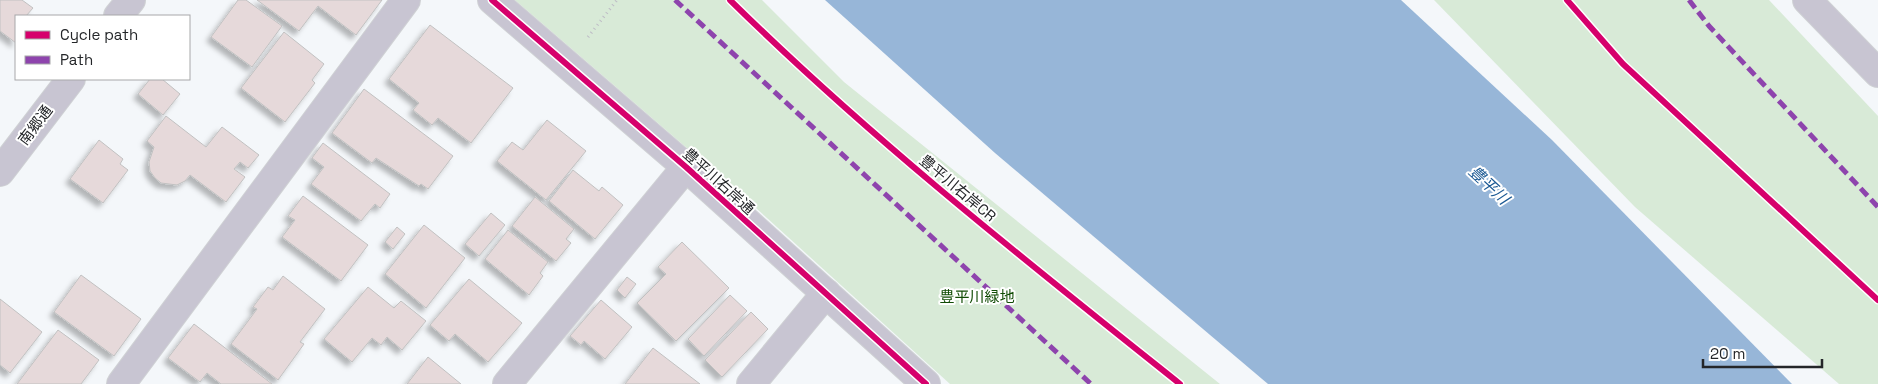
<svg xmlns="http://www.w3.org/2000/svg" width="1878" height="384" viewBox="0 0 1878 384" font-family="'Space Grotesk','Noto Sans JP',sans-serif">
<defs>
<filter id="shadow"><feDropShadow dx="-4.5" dy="4.5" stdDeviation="2.5" flood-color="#0004"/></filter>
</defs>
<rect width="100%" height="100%" fill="#f4f7fa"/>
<g fill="#d8ead7">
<path d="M515,0H762L844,82L1220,384H950L745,198Z"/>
<path d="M1434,0H1769L1878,116V384H1839L1635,207Z"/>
</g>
<path fill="#97b6d8" d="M825,0H1401L1552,140L1792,384H1268L995,153Z"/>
<g fill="#e6d9da" stroke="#c1c1c1" filter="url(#shadow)">
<path d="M0,0H22L33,8L26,16H16V43L0,31Z"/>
<path d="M238,0H246L282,26L252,67L211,37Z"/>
<path d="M257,0H382L356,35L318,6L299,31Z"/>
<path d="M430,25L513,88L471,143L438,118L432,125L413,110L419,103L389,79Z"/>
<path d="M284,32L324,64L312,80L315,83L285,122L241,88Z"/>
<path d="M150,79H162L180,94L163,115L138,94Z"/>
<path d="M364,89L453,156L428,189L421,184L419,186L376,158L372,163L332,133Z"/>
<path d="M166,116L206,147L222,127L259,155L248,168L240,162L234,169L245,177L226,202L190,175L185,181L177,185L161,183L155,178L150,171L149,162L154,147L147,141Z"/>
<path d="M547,120L586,151L546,200L497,161L512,142L523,150Z"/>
<path d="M99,140L123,159L120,164L128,170L103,203L70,179Z"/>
<path d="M323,143L390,194L380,208L375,204L361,221L311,184L324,167L312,158Z"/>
<path d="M573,170L599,191L602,187L623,205L595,239L549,201Z"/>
<path d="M303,196L368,245L341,281L282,237L295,220L288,216Z"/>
<path d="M535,197L574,229L566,239L571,243L556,261L512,226Z"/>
<path d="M491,213L505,225L479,256L465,244Z"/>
<path d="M424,225L465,258L426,308L385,274Z"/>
<path d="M397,227L405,234L393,249L385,242Z"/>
<path d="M508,230L548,262L540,273L543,276L529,295L485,259Z"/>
<path d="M682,242L729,288L676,341L637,303L666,274L658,267Z"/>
<path d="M81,275L141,319L114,356L54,312Z"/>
<path d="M283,276L325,309L300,342L304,344L278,380L231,344L257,309L253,307L268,287L273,290Z"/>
<path d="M627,277L636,284L625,298L617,290Z"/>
<path d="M469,279L522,323L488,362L455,334L449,341L430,325Z"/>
<path d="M368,287L394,308L401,301L426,321L402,350L387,337L381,345L372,338L352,362L324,339Z"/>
<path d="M730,295L747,311L704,356L688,339Z"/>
<path d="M0,299L42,332L10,373L0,365Z"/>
<path d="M601,300L632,327L605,359L584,341L581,345L570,336Z"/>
<path d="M751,312L768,329L722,377L705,360Z"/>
<path d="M194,324L272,384H221L207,373L200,382L168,358Z"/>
<path d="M58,330L99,360L81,384H17Z"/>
<path d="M653,348L700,384H625Z"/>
<path d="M428,357L461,384H407Z"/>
</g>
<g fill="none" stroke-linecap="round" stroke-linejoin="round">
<defs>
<g id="minor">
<path d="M492,0L686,167L926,384"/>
<path d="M1807,0L1878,73"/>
<path d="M118,16L131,0"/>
<path d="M0,172L71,79"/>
<path d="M121,384L406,0"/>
<path d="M507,384L686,167"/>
<path d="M751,384L826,293"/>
</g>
</defs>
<use href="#minor" stroke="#cfd1d4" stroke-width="30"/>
<path stroke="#bebcc6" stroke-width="3" stroke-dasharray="1 4" stroke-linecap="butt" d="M588,37L617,0"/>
<use href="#minor" stroke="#c8c5d2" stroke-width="28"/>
<g stroke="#8e44ad" stroke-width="5" stroke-dasharray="10 5" stroke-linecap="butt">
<path d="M675,0L1091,384"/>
<path d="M1689,0L1709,26L1878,207"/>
</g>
<defs>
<g id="cycleway">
<path d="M492,0L686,167L926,384"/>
<path d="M730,0C870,138 1026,261 1180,384"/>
<path d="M1567,0L1623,64L1878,300"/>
</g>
</defs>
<use href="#cycleway" stroke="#fff" stroke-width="9"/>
<use href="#cycleway" stroke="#d6006c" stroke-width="6"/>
</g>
<g text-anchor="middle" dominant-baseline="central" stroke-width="4" stroke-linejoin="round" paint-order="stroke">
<g font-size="15" fill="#242629" stroke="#fff">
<text transform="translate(35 125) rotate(-53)">南郷通</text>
<text transform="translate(719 181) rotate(42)">豊平川右岸通</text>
<text transform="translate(958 188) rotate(40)">豊平川右岸CR</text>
</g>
<g font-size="15" fill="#114c05" stroke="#fff">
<text x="977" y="296">豊平川緑地</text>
</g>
<g font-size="16" font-style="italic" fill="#1b5994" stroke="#fff">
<text transform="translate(1489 185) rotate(43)">豊平川</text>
</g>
</g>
<rect x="15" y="15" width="175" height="65" fill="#ffffff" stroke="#a7a8a9"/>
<rect x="25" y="31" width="25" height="8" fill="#d6006c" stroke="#a7a8a9"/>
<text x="60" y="40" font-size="15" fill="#242629">Cycle path</text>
<rect x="25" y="56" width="25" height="8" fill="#8e44ad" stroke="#a7a8a9"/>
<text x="60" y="65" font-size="15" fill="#242629">Path</text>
<path d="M1703 359v8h119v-8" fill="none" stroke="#242629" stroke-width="2.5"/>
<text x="1710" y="359" font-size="15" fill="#242629" stroke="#ffffff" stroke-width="4" paint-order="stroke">20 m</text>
</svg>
